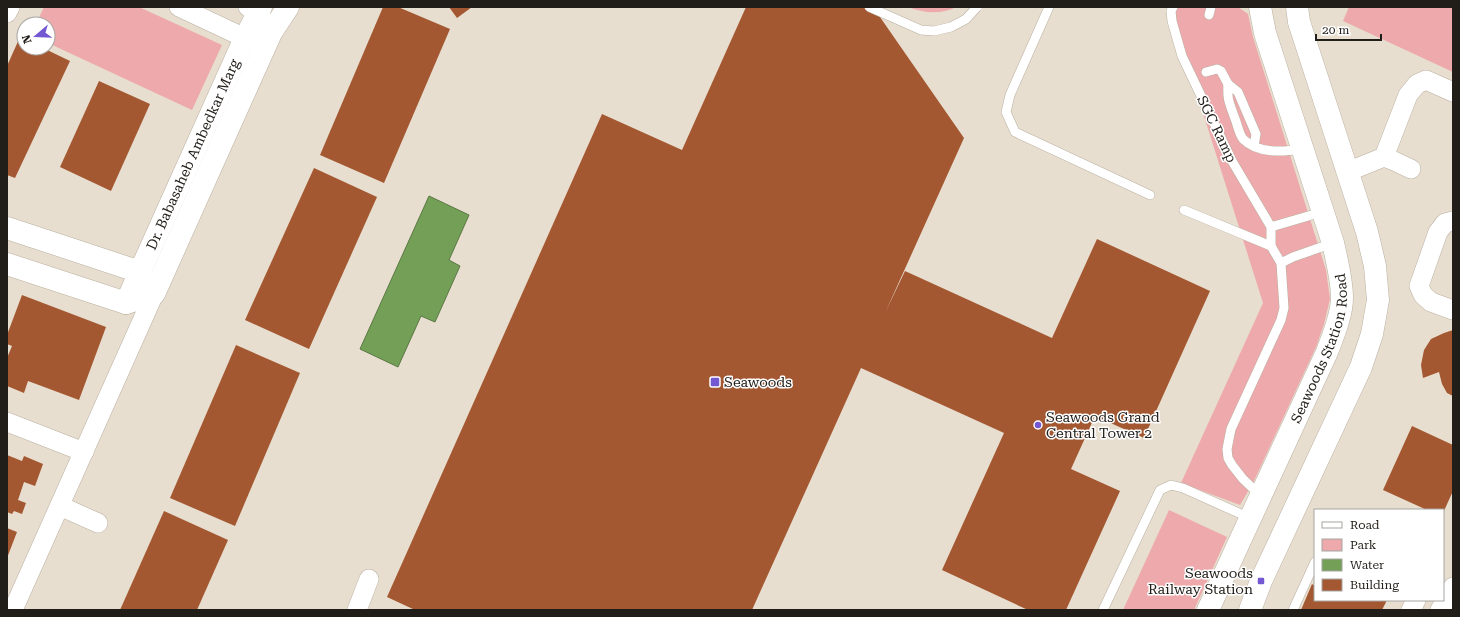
<svg xmlns="http://www.w3.org/2000/svg" width="1460" height="617" viewBox="0 0 1460 617" font-family="'Roboto Serif',serif">
<rect width="100%" height="100%" fill="#e8decf"/>
<g fill="#eda9ab">
<path d="M44,7H139L222,45L192,110L48,43V24H36Z"/>
<path d="M908,7H956C941,15 923,13 908,7Z"/>
<path d="M1178,7H1238L1248,14L1253,37L1326,270L1330,299L1324,324L1316,347L1253,483L1240,505L1181,483L1263,303L1173,18Z"/>
<path d="M1349,7H1453V72L1343,21Z"/>
<path d="M1169,510L1227,537L1194,610H1123Z"/>
</g>
<path fill="#739f57" stroke="#5a7844" d="M429,196L469,215L449,260L460,266L435,322L421,316L398,367L360,349Z"/>
<g fill="#a35831">
<path d="M383,7H398L450,29L384,183L320,155Z"/>
<path d="M449,7H472L457,18Z"/>
<path d="M746,7H873L964,138L885,313L905,271L1052,338L1097,239L1210,291L1144,438L1095,416L1071,469L1120,491L1066,610H1028L942,570L1004,433L861,368L752,610H415L387,597L602,114L682,150Z"/>
<path d="M20,37L24,39V48H43L70,61L15,178L7,175V66Z"/>
<path d="M99,81L150,104L111,191L60,167Z"/>
<path d="M314,168L377,197L309,349L245,320Z"/>
<path d="M22,295L106,327L79,400L28,381L24,393L7,386V358L12,346L7,344V335Z"/>
<path d="M1453,330V396L1447,393L1442,384L1439,372L1423,378L1421,365L1424,350L1431,339L1444,333Z"/>
<path d="M236,345L300,373L235,526L170,498Z"/>
<path d="M1412,426L1453,445V491L1443,513V510H1427L1383,490Z"/>
<path d="M7,455L22,461L24,456L43,464L35,486L24,482L18,500L26,503L22,514L14,511L12,514L7,512Z"/>
<path d="M164,511L228,540L197,610H120Z"/>
<path d="M7,528L17,532L7,558Z"/>
<path d="M1312,584L1315,586V600H1387L1382,610H1301Z"/>
</g>
<g fill="none" stroke-linecap="round" stroke-linejoin="round">
<defs>
<g id="service">
<path d="M1049,7L1010,95L1006,112L1015,132L1150,195"/>
<path d="M1173,7L1171,11L1172,21L1182,56L1232,161L1271,227V246"/>
<path d="M1209,15L1211,7"/>
<path d="M1206,72L1217,69L1221,71L1228,84L1238,92L1256,134L1254,146"/>
<path d="M1228,84C1227,99 1229,102 1234,116C1237,123 1239,134 1243,139C1258,154 1283,152 1302,149"/>
<path d="M1184,210L1271,246L1281,263L1284,308L1281,320L1231,429L1227,449L1228,458L1232,465L1243,479L1261,496"/>
<path d="M1271,227L1322,212"/>
<path d="M1281,263L1293,257L1333,243"/>
<path d="M1103,610L1160,490L1171,485L1183,488L1250,518"/>
<path d="M1293,610L1315,562"/>
</g>
<g id="minor">
<path d="M179,7L245,38L271,33L258,12L248,7"/>
<path d="M7,13L10,7"/>
<path d="M1384,157L1394,161L1411,169"/>
<path d="M1347,172L1384,157L1408,95L1417,84L1426,80L1453,92"/>
<path d="M1453,221L1445,223L1438,232L1419,286L1423,295L1431,302L1453,310"/>
<path d="M7,422L84,452"/>
<path d="M60,506L98,523"/>
<path d="M13,610L154,294"/>
<path d="M357,610L369,579"/>
<path d="M1411,610L1416,600"/>
<path d="M1440,610L1453,587"/>
</g>
<g id="tertiary">
<path d="M7,228L140,272L148,284"/>
<path d="M7,264L126,303L139,299"/>
<path d="M154,294L271,33L288,7"/>
<path id="s1" d="M126,303L245,38L261,7"/>
</g>
<g id="secondary">
<path id="s2" d="M1208,610L1327,352C1333,336 1342,315 1342,298C1342,280 1337,261 1333,243L1265,33L1260,7"/>
<path d="M1250,610L1261,581L1361,367L1372,334L1378,300L1375,266L1367,232L1299,22L1297,7"/>
</g>
</defs>
<use href="#service" stroke="#bab0a1" stroke-width="10"/>
<use href="#minor" stroke="#bab0a1" stroke-width="20"/>
<use href="#tertiary" stroke="#bab0a1" stroke-width="23"/>
<use href="#secondary" stroke="#bab0a1" stroke-width="23"/>
<use href="#service" stroke="#fff" stroke-width="9"/>
<use href="#minor" stroke="#fff" stroke-width="19"/>
<use href="#tertiary" stroke="#fff" stroke-width="22"/>
<use href="#secondary" stroke="#fff" stroke-width="22"/>
<defs>
<path id="service-bridge" d="M869,7L921,30L934,31L951,27L966,19L977,7"/>
</defs>
<use href="#service-bridge" stroke="#bab0a1" stroke-width="10" stroke-linecap="butt"/>
<use href="#service-bridge" stroke="#fff" stroke-width="9"/>
</g>
<g fill="#7358d2" stroke="#fff" stroke-width="1.5">
<rect x="710" y="377" width="10" height="10" rx="2"/>
<circle cx="1038" cy="425" r="4"/>
<rect x="1257" y="577" width="8" height="8" rx="2"/>
</g>
<g text-anchor="middle" dominant-baseline="central" stroke-width="3" stroke-linejoin="round" paint-order="stroke">
<g font-size="14" fill="#211d18" stroke="#fff">
<text transform="translate(1217 129) rotate(64)">SGC Ramp</text>
<text stroke="none"><textPath href="#s1" startOffset="163">Dr. Babasaheb Ambedkar Marg</textPath></text>
<text stroke="none"><textPath href="#s2" startOffset="286">Seawoods Station Road</textPath></text>
</g>
<g font-size="14" fill="#211d18" stroke="#fff" text-anchor="start">
<text x="724" y="382">Seawoods</text>
<text x="1046" y="417">Seawoods Grand<tspan x="1046" dy="16">Central Tower 2</tspan></text>
<text x="1253" y="573" text-anchor="end">Seawoods<tspan x="1253" dy="16">Railway Station</tspan></text>
</g>
</g>
<rect width="1460" height="617" fill="none" stroke="#211d18" stroke-width="16"/>
<rect x="1314" y="509" width="130" height="92" fill="#ffffff" stroke="#a6a5a3"/>
<rect x="1322" y="522" width="20" height="6" fill="#ffffff" stroke="#a6a5a3"/>
<text x="1350" y="529" font-size="12" fill="#211d18">Road</text>
<rect x="1322" y="539" width="20" height="12" fill="#eda9ab" stroke="#a6a5a3"/>
<text x="1350" y="549" font-size="12" fill="#211d18">Park</text>
<rect x="1322" y="559" width="20" height="12" fill="#739f57" stroke="#a6a5a3"/>
<text x="1350" y="569" font-size="12" fill="#211d18">Water</text>
<rect x="1322" y="579" width="20" height="12" fill="#a35831" stroke="#a6a5a3"/>
<text x="1350" y="589" font-size="12" fill="#211d18">Building</text>
<g transform="translate(36 36) rotate(251)"><circle r="19" fill="#ffffff" stroke="#a6a5a3"/>
<path d="M0-3L7 15L0 10L-7 15Z" fill="#7358d2"/>
<text y="-6" font-size="11" font-weight="bold" text-anchor="middle" fill="#211d18">N</text>
</g>
<path d="M1316 34v6h65v-6" fill="none" stroke="#211d18" stroke-width="2"/>
<text x="1322" y="34" font-size="12" fill="#211d18" stroke="#ffffff" stroke-width="3" paint-order="stroke">20 m</text>
</svg>
